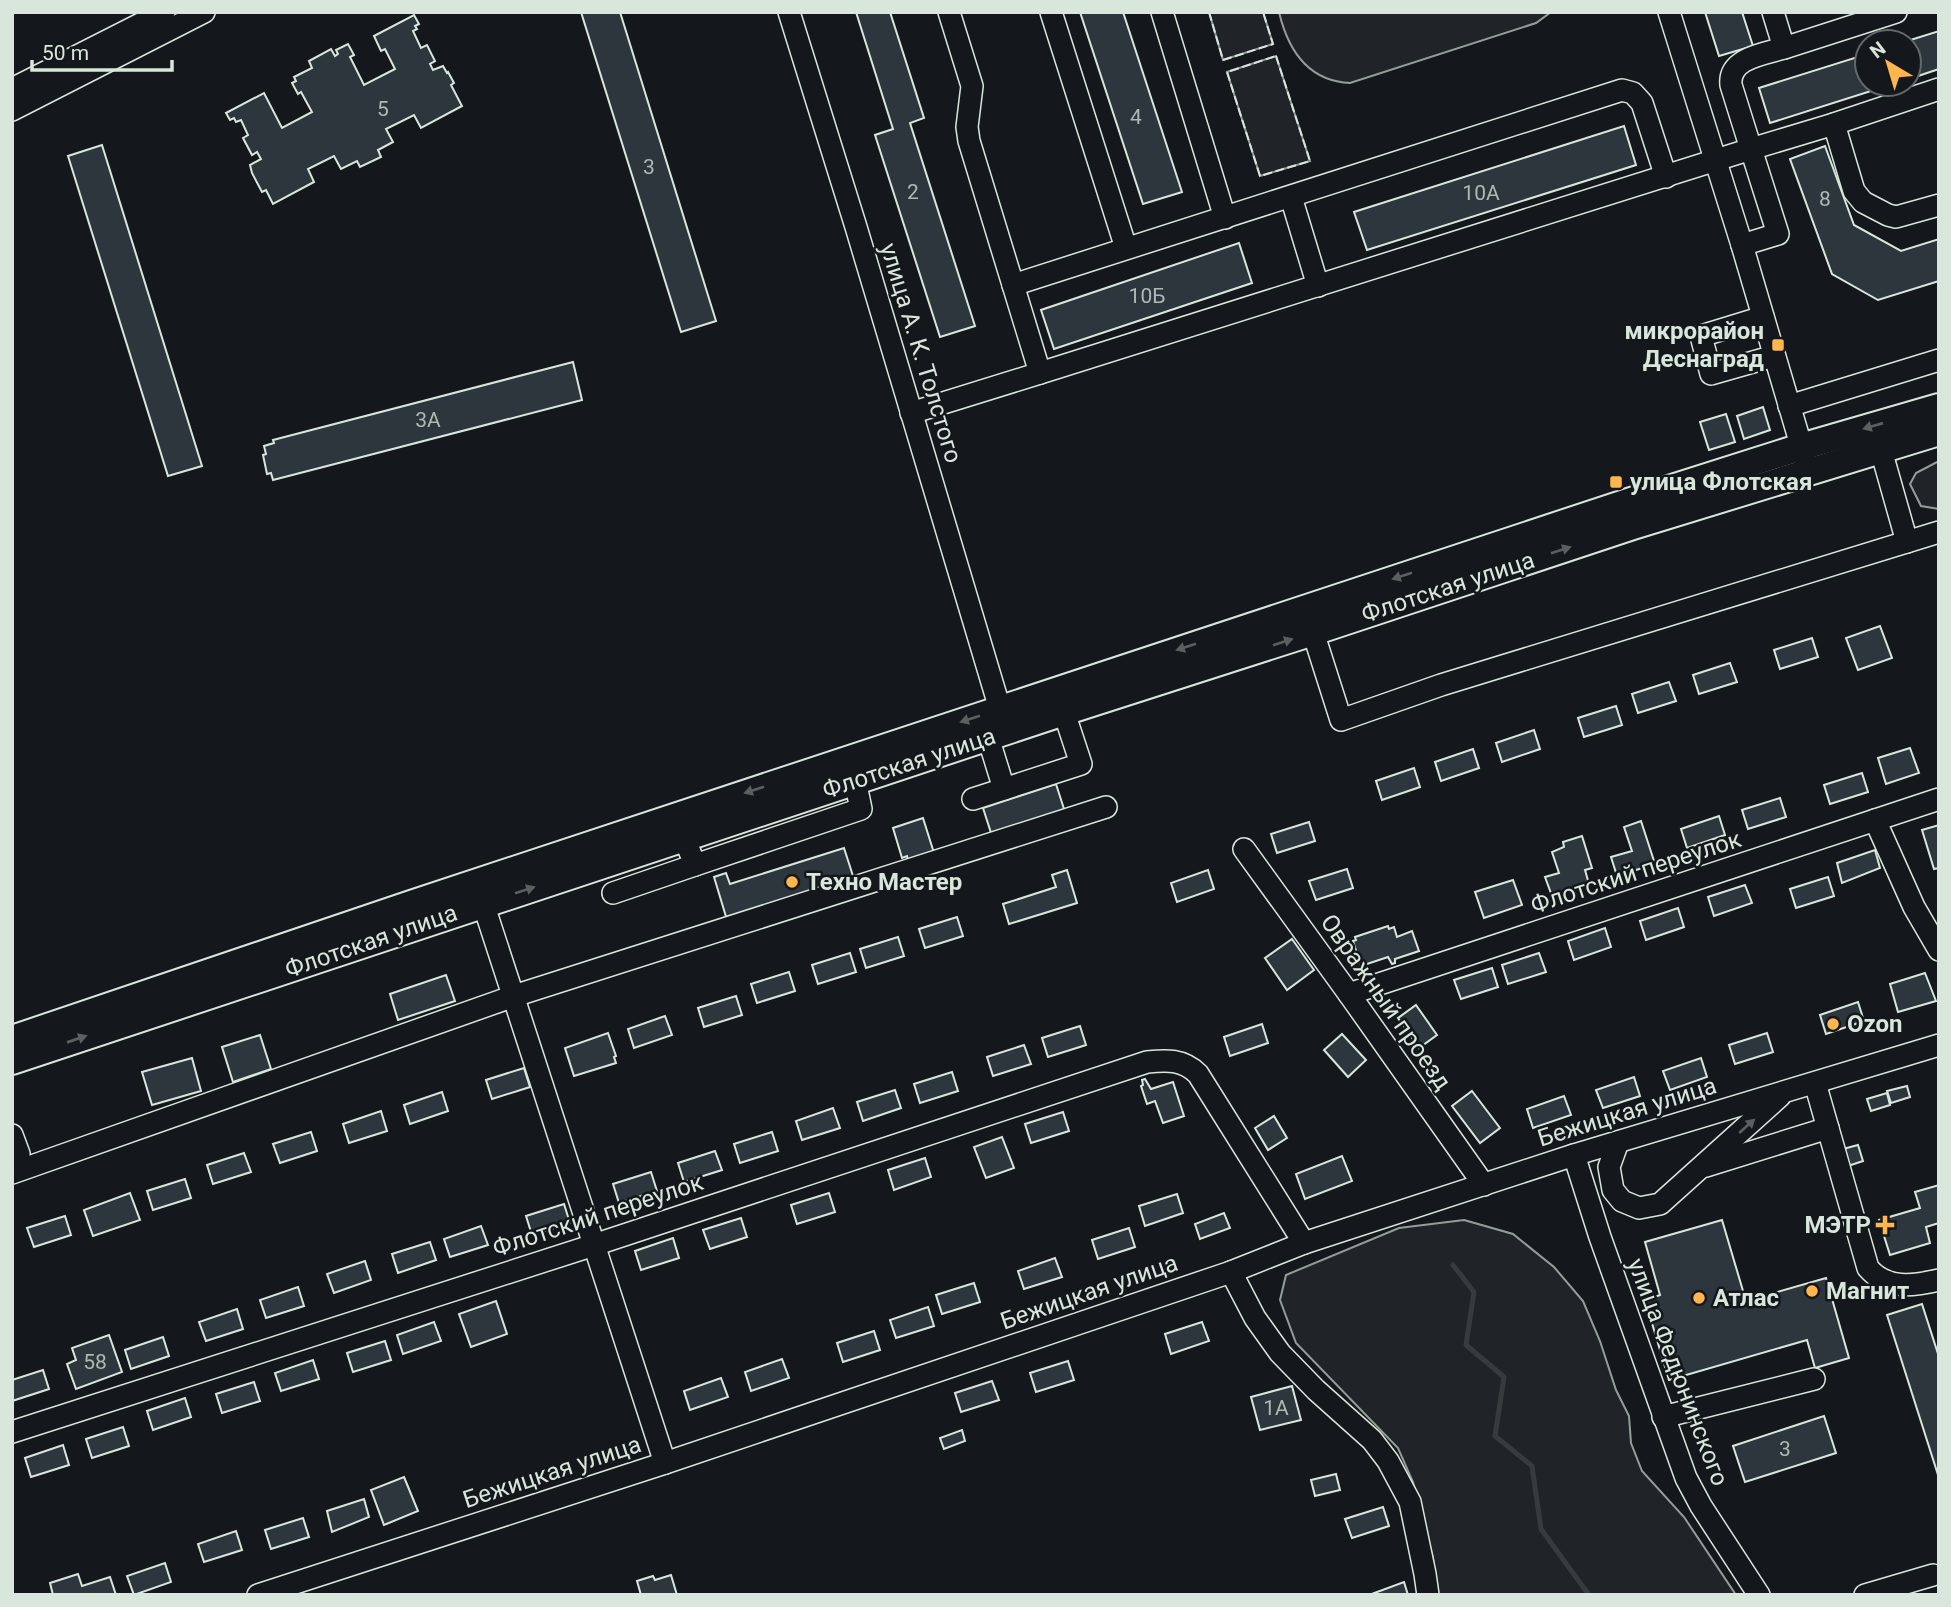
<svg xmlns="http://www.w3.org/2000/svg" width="1951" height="1607" viewBox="0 0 1951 1607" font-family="Roboto,sans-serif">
<rect width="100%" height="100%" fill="#14181c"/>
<g fill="#202428" stroke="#939e99" stroke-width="2">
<path d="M1209,12H1263L1273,44L1223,60Z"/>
<path d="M1279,12H1551L1536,23L1350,83C1308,81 1288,50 1279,12Z"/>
<path d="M1276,56L1310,161L1260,176L1227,72Z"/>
<path d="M1939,461V509L1921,506L1910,484L1916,473Z"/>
<path d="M1464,1220L1513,1234L1554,1267L1583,1301L1600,1341L1616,1390L1629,1416L1631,1443L1642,1471L1684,1517L1736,1595H1437L1433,1558L1413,1482L1398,1448L1296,1343L1280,1300L1286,1275L1399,1228Z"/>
</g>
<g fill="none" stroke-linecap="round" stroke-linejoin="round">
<path stroke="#363b3e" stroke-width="5" d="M1453,1265L1474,1292L1466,1345L1504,1377L1495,1436L1532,1466L1541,1529L1589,1595"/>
</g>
<g fill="#2c363c" stroke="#d8e6dc" stroke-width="2">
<path d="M581,12H620L716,321L681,332Z"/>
<path d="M856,12H890L924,118L910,123L975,326L940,337L875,135L893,129Z"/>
<path d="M1080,12H1123L1182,192L1143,204Z"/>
<path d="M1705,12H1742L1753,46L1719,56Z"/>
<path d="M414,15L419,24L415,26L417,29L413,31L421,48L427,45L435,61L430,64L433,70L443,66L447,73L448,72L454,83L451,85L462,106L421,128L414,115L386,129L393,142L378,150L381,157L360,167L357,161L341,169L334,156L308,169L314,182L273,204L266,190L262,192L252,173L250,165L261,159L257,152L252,155L243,138L248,135L241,120L236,122L234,118L230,120L226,113L264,93L282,128L312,112L301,92L298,94L292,83L296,81L294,77L312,68L309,61L331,49L335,56L338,54L336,50L348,44L354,55L350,57L364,85L395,69L385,49L381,51L374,36Z"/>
<path d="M1939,31V69L1909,79V42H1904Z"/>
<path d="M1867,54V84H1893L1770,123L1759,88Z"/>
<path d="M1624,126L1636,165L1367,250L1354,212Z"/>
<path d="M102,145L202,466L168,476L68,156Z"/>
<path d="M1825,146L1854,225L1901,251L1939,239V281L1878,300L1832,274L1790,159Z"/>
<path d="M1239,243L1252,283L1054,349L1041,310Z"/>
<path d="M573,362L582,400L273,480L271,473L267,474L263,455L266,454L264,446L274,443L273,440Z"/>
<path d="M1763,407L1770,430L1744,439L1737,416Z"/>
<path d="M1726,414L1735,442L1709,450L1700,422Z"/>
<path d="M1880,626L1892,658L1858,670L1846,638Z"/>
<path d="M1812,638L1818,657L1780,669L1774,650Z"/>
<path d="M1730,663L1737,682L1699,694L1693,675Z"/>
<path d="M1669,682L1676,701L1638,713L1632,694Z"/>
<path d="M1616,706L1622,725L1584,737L1578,718Z"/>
<path d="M1534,730L1540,749L1502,762L1496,743Z"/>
<path d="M1910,748L1919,773L1886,784L1878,758Z"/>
<path d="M1473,749L1479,768L1441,781L1435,762Z"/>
<path d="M1414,768L1420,787L1382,800L1376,781Z"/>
<path d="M1862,773L1868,792L1830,804L1824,785Z"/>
<path d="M1056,784L1065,812L992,836L983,808Z"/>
<path d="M1780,798L1786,817L1748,829L1742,810Z"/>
<path d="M1719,816L1725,835L1687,848L1681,829Z"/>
<path d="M923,818L934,853L908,861L907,856L902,858L893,828Z"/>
<path d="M1641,821L1655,864L1617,876L1611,857L1632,851L1624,827Z"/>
<path d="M1309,822L1315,841L1277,853L1271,834Z"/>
<path d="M1939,825V868L1934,869L1922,830Z"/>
<path d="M1582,836L1592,868L1585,870L1589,884L1552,896L1545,877L1559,873L1552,852L1564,847L1563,842Z"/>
<path d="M844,848L854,879L727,920L714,877L726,873L730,884Z"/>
<path d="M1875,850L1880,868L1842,883L1837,863Z"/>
<path d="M1347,869L1353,888L1316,900L1309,881Z"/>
<path d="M1067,870L1077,903L1009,924L1003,904L1056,887L1052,875Z"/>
<path d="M1208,870L1214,889L1177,902L1171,883Z"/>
<path d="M1828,877L1834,896L1796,908L1790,889Z"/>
<path d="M1513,880L1522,905L1484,918L1475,892Z"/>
<path d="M1745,885L1752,903L1714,916L1708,897Z"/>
<path d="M1678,908L1684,927L1646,940L1640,921Z"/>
<path d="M957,917L963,936L925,948L919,929Z"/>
<path d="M1388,926L1389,929L1394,927L1397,937L1412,931L1419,951L1395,959V963L1392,964L1388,957L1361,966L1353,941L1356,940L1355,937Z"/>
<path d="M1605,928L1611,947L1574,960L1568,941Z"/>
<path d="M898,937L904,956L866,968L860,949Z"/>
<path d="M1292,939L1314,970L1287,990L1265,958Z"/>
<path d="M850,953L856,972L818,984L812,965Z"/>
<path d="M1539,953L1546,972L1508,984L1502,965Z"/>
<path d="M1492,968L1498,987L1461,999L1454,980Z"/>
<path d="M789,972L795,991L757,1003L751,984Z"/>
<path d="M1925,973L1936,1001L1898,1012L1890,984Z"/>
<path d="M446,975L455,1001L398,1020L390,994Z"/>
<path d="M736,996L742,1015L704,1027L698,1008Z"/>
<path d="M1858,1002L1864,1021L1826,1034L1820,1015Z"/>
<path d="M1416,1005L1437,1035L1419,1048L1398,1018Z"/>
<path d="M665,1016L672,1035L634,1048L628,1029Z"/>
<path d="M1262,1024L1268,1043L1230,1056L1224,1037Z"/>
<path d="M1080,1026L1086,1045L1048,1057L1042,1038Z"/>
<path d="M608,1033L616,1056L614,1057L616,1063L574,1076L565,1048Z"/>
<path d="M1767,1033L1773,1052L1735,1064L1729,1045Z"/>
<path d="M1342,1034L1366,1060L1348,1077L1324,1050Z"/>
<path d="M260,1035L271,1069L233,1082L222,1047Z"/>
<path d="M1024,1045L1031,1064L993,1076L987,1057Z"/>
<path d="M192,1058L201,1091L152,1105L142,1072Z"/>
<path d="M1701,1058L1707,1077L1670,1090L1663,1071Z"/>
<path d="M524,1068L530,1087L492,1099L486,1080Z"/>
<path d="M952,1072L958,1091L920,1103L914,1084Z"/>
<path d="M1634,1077L1640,1096L1603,1108L1596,1090Z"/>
<path d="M1145,1079L1151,1089L1173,1082L1184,1116L1163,1123L1155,1101L1147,1104L1141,1086L1143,1085L1142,1080Z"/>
<path d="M1907,1086L1910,1097L1891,1103L1887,1091Z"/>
<path d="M895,1090L901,1108L863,1121L857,1102Z"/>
<path d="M1472,1091L1500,1128L1480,1143L1452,1106Z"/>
<path d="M442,1092L448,1111L410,1124L404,1105Z"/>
<path d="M1887,1093L1890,1105L1871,1111L1867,1099Z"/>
<path d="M1564,1096L1571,1115L1533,1128L1527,1109Z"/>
<path d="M833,1108L840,1128L802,1140L796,1121Z"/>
<path d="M381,1111L387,1131L349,1143L343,1124Z"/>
<path d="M1063,1112L1069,1131L1031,1143L1025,1124Z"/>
<path d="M1274,1116L1287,1138L1268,1150L1255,1128Z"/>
<path d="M311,1132L317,1151L280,1163L273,1144Z"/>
<path d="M772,1132L778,1151L740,1163L734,1144Z"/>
<path d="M1002,1137L1014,1168L986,1178L974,1147Z"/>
<path d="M1858,1145L1863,1161L1848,1166L1843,1149Z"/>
<path d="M715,1151L722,1170L684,1182L678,1163Z"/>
<path d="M244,1153L251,1172L213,1184L207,1165Z"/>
<path d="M1342,1156L1352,1181L1305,1199L1296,1174Z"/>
<path d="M925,1158L931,1177L894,1190L888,1170Z"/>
<path d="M651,1172L657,1191L619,1203L613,1184Z"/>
<path d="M185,1179L191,1198L153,1210L147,1191Z"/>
<path d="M1939,1185V1223L1926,1227L1930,1243L1890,1255L1879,1220L1920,1208L1915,1192Z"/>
<path d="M130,1193L140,1220L93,1236L84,1210Z"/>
<path d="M829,1193L835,1212L797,1224L791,1205Z"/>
<path d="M1177,1194L1183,1213L1145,1226L1139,1206Z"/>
<path d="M564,1204L570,1223L532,1235L526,1216Z"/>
<path d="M1224,1213L1230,1228L1200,1239L1195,1224Z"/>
<path d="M65,1216L71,1235L34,1247L27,1228Z"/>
<path d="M741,1218L747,1237L710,1249L703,1230Z"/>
<path d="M1722,1220L1746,1301L1826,1278L1849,1358L1815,1368L1807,1340L1669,1380L1645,1300L1660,1295L1645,1242Z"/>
<path d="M481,1226L488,1245L450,1257L444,1239Z"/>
<path d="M1129,1228L1135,1247L1098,1259L1092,1240Z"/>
<path d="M673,1238L679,1258L641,1270L635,1251Z"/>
<path d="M430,1242L436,1260L398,1273L392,1254Z"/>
<path d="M1055,1258L1062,1277L1024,1289L1018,1271Z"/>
<path d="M365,1261L371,1280L334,1293L327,1274Z"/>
<path d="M974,1283L980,1302L942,1314L936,1295Z"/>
<path d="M298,1287L304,1306L266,1318L260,1300Z"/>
<path d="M496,1301L507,1334L471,1347L459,1314Z"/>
<path d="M1922,1304L1939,1357V1478L1887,1315Z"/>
<path d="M928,1307L934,1326L896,1338L890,1320Z"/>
<path d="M237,1309L243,1329L206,1341L199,1322Z"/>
<path d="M434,1322L441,1341L403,1354L397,1335Z"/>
<path d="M1202,1322L1209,1341L1171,1354L1165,1334Z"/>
<path d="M874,1331L880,1350L843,1362L837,1343Z"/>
<path d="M109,1335L122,1372L76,1389L67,1364L76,1360L72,1348Z"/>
<path d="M163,1337L169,1356L131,1369L125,1350Z"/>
<path d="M385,1341L391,1360L353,1372L347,1353Z"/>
<path d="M782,1359L789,1378L751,1391L745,1372Z"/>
<path d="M313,1360L319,1379L281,1391L275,1373Z"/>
<path d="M1068,1361L1074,1380L1036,1392L1030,1373Z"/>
<path d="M43,1370L49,1389L12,1401V1380Z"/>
<path d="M721,1378L728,1397L690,1410L684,1391Z"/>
<path d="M992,1381L999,1400L961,1412L955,1393Z"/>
<path d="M254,1382L260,1401L222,1413L216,1394Z"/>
<path d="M1292,1386L1301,1420L1260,1430L1251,1397Z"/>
<path d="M185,1398L191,1417L153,1430L147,1411Z"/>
<path d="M1824,1416L1836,1453L1745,1482L1733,1446Z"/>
<path d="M123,1427L129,1446L92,1458L86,1439Z"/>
<path d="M962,1430L965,1441L944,1449L940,1438Z"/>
<path d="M63,1445L69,1465L31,1477L25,1458Z"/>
<path d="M1336,1474L1340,1490L1315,1496L1311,1480Z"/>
<path d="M404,1477L418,1511L384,1525L371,1490Z"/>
<path d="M364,1499L369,1517L332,1532L327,1511Z"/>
<path d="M1383,1507L1389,1526L1352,1538L1345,1519Z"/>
<path d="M303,1518L309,1537L271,1549L265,1530Z"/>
<path d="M236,1531L242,1550L204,1562L198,1544Z"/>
<path d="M165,1563L171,1582L134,1595L127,1576Z"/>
<path d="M78,1574L82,1586L110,1577L116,1595H53L50,1583Z"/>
<path d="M671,1575L677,1595H641L637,1581L653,1576L655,1580Z"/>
<path d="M1404,1582L1408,1595H1369Z"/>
</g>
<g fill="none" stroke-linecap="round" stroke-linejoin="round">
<defs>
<g id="minor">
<path d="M789,12L856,227L1000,709"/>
<path d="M1051,12L1126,248"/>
<path d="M1162,12L1225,218"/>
<path d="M1669,12L1742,245L1806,462"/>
<path d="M1773,12L1784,48L1896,12"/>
<path d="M12,89L164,12"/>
<path d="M1939,89L1834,124L1854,191L1863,202L1888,215L1896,217L1939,205"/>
<path d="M12,110L204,12"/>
<path d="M1291,197L1318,286"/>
<path d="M1742,245L1778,234L1751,149L1834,124"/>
<path d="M1013,285L1622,90L1633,93L1642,103L1666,177"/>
<path d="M1763,317L1701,336L1711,374L1774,356"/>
<path d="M1040,373L1751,149L1731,85C1728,58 1764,54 1784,48"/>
<path d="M1789,406L1939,360"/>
<path d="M911,413L1040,373L969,141L967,127L972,86L949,12"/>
<path d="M1881,450L1907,542"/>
<path d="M1313,632L1341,720L1441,685L1939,532"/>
<path d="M988,737L1004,789"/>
<path d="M973,799L1081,764L1059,697"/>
<path d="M1875,820L1914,907L1939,950"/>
<path d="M1244,849L1349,994L1484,1185"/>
<path d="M695,865L861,809L855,780"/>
<path d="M613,893L695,865L684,837"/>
<path d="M483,903L665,1463"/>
<path d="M1349,994L1939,799"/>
<path d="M1815,1083L1868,1268C1887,1290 1913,1286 1939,1280"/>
<path d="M12,1135L19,1154"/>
<path d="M1618,1142L1609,1167L1613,1190L1622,1201L1639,1208L1660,1204L1780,1096"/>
<path d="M1574,1155L1600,1237L1686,1478L1701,1506L1759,1595"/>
<path d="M1706,1166L1828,1128"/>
<path d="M12,1173L514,996L1106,807"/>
<path d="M1231,1272L1255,1318L1280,1353L1316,1390L1372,1440L1388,1461L1410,1502L1425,1574L1428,1595"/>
<path d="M1663,1417L1814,1379"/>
<path d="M12,1432L594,1245L1147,1062C1167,1060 1183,1059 1198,1074L1304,1243"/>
<path d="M258,1595L665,1463L1231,1272L1304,1243L1574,1155L1939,1045"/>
<path d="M1865,1595L1933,1575"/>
</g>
<g id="major">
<path d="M12,1039L411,904L1634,500L1801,447L1939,407"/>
<path d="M12,1061L1064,712L1313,632L1633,526L1939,432"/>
</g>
</defs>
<use href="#minor" stroke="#d8e6dc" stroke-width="24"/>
<use href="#major" stroke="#d8e6dc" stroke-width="30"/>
<use href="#minor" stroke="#14181c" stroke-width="21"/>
<use href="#major" stroke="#14181c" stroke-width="26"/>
<g stroke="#d8e6dc" stroke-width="2" stroke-dasharray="9 3.5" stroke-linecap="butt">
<path d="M1209,12L1223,60L1273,44L1263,12"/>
<path d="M1276,56L1310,161L1260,176L1227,72Z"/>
</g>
</g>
<defs><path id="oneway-solid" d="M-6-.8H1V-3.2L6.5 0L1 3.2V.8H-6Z" transform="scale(1.75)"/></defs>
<g fill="#59605f">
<use href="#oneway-solid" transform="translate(1873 426) rotate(164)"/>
<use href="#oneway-solid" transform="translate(1561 550) rotate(-18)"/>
<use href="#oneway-solid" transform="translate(1402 576) rotate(162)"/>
<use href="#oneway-solid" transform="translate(1283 642) rotate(-18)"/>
<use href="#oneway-solid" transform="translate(1186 647) rotate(162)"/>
<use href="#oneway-solid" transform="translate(970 719) rotate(162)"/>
<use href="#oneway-solid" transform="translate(754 790) rotate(162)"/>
<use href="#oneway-solid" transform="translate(525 890) rotate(-18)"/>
<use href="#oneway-solid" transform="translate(77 1039) rotate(-19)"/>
<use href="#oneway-solid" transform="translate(1747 1126) rotate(-42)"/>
</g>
<g fill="#ffb74d" stroke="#14181c" stroke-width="2.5">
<rect x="1771" y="338" width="14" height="14" rx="3.5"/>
<rect x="1609" y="475" width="14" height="14" rx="3.5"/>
<circle cx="792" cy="882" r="7"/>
<circle cx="1833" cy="1024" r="7"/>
<path d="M1881.5 1214.5h7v7h7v7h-7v7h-7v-7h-7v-7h7z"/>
<circle cx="1812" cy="1291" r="7"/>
<circle cx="1699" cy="1298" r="7"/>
</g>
<g text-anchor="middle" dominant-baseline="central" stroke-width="5" stroke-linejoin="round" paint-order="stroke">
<g font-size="21" fill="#adbab4">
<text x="383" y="109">5</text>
<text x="1136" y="117">4</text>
<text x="649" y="167">3</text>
<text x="913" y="192">2</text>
<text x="1481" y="193">10А</text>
<text x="1825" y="199">8</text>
<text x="1147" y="296">10Б</text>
<text x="428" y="420">3А</text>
<text x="95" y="1362">58</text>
<text x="1276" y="1408">1А</text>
<text x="1785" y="1449">3</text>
</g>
<g font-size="24" font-weight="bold" fill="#d8e6dc" stroke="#14181c" text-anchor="start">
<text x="1764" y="331" text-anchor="end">микрорайон<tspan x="1764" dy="28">Деснаград</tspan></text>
<text x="1630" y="482">улица Флотская</text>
<text x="806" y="882">Техно Мастер</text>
<text x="1847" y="1024">Ozon</text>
<text x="1871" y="1225" text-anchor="end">МЭТР</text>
<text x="1826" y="1291">Магнит</text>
<text x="1713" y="1298">Атлас</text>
</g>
<g font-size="24" fill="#d8e6dc" stroke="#14181c">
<text transform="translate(921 353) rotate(73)">улица А. К. Толстого</text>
<text transform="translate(1448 587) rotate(-18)">Флотская улица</text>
<text transform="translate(909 763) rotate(-18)">Флотская улица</text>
<text transform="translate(1636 872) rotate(-18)">Флотский переулок</text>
<text transform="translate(371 941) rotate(-19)">Флотская улица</text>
<text transform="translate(1386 1002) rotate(55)">Овражный проезд</text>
<text transform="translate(1627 1112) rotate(-17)">Бежицкая улица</text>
<text transform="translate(598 1215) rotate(-18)">Флотский переулок</text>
<text transform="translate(1089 1292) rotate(-19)">Бежицкая улица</text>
<text transform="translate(1678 1372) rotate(69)">улица Федюнинского</text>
<text transform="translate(552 1472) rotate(-18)">Бежицкая улица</text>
</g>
</g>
<rect width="1951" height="1607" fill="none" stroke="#d8e6dc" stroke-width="28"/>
<g transform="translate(1888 63) rotate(322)"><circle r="33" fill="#14181c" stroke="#626a69" stroke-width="2"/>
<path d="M0-5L12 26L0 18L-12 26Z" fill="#ffb74d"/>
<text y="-10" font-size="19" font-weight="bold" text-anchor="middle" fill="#d8e6dc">N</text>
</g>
<path d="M32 60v10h140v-10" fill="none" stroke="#d8e6dc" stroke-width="3.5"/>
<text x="42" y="60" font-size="21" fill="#d8e6dc" stroke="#14181c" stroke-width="5" paint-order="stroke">50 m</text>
</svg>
